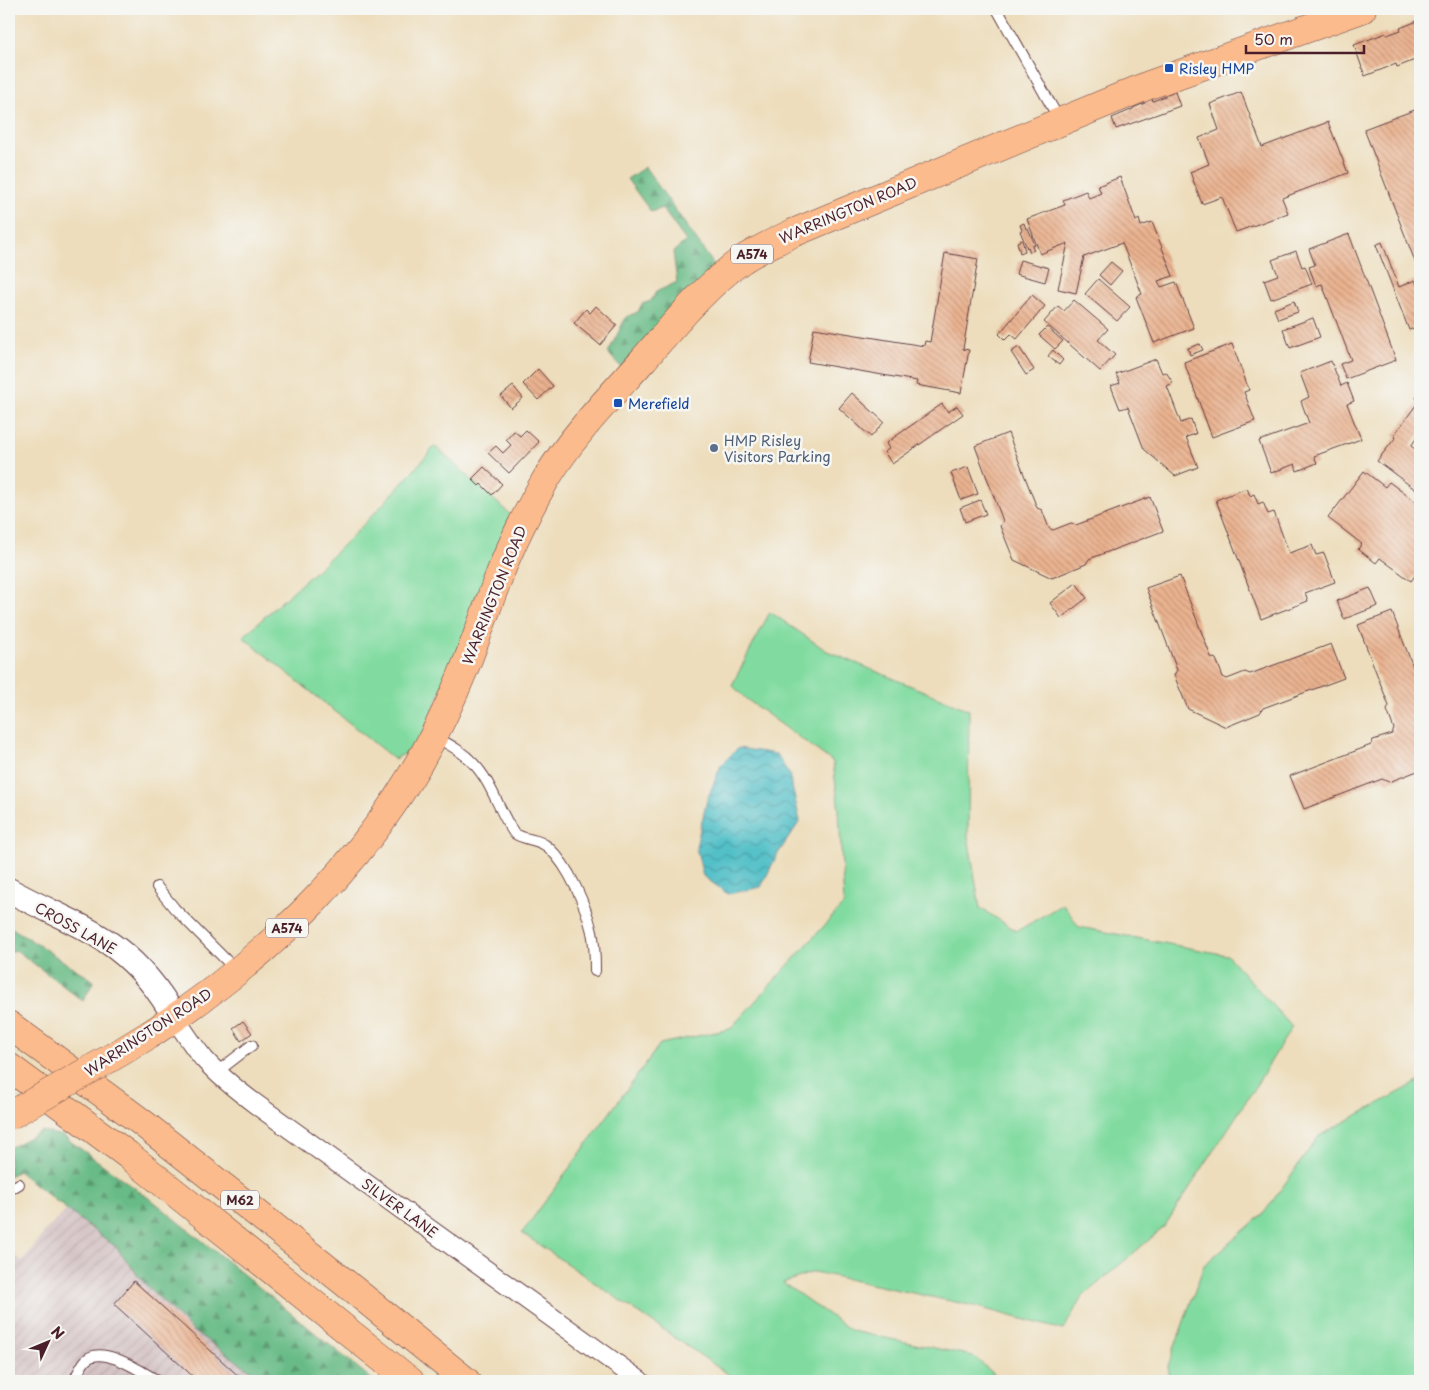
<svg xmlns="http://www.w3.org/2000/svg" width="1429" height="1390" viewBox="0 0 1429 1390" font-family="'Playpen Sans',sans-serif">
<defs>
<pattern id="industrial-furrows" width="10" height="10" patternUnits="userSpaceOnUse" patternTransform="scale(1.25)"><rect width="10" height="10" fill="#d2bfc1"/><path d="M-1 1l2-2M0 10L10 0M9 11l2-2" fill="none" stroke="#b6a4a6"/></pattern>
<pattern id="forest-firs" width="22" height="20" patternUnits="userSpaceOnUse" patternTransform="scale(1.25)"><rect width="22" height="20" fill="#68bb86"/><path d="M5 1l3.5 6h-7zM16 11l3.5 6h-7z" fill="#58976e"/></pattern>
<pattern id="water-waves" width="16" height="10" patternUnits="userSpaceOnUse" patternTransform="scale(1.25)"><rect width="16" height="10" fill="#52c0c8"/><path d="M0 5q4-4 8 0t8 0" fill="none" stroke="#469ba3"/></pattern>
<pattern id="building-back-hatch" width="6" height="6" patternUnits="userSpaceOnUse" patternTransform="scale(1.25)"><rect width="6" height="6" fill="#ebb390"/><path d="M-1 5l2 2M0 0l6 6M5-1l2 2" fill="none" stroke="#c09176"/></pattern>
</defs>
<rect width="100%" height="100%" fill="#f6f6f2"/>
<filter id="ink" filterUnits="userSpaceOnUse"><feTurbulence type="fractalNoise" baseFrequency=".02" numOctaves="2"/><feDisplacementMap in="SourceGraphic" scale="10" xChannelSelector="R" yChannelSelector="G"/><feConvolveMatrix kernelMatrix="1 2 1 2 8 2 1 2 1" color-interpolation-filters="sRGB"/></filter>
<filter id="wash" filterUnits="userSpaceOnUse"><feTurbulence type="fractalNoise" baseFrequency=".0096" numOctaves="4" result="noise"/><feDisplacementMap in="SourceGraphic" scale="20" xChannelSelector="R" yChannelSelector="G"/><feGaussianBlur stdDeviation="1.12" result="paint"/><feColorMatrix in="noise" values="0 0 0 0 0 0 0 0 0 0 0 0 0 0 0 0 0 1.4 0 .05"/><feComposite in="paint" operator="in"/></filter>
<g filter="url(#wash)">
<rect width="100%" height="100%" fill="#edddbc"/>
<path fill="url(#industrial-furrows)" d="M70,1207L300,1381H9V1253L23,1261L47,1229Z"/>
<g fill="#81dba0" stroke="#667d66">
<path d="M434,447L437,448L513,517L417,748L394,759L243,637C274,607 307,580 338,550C372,517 403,483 434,447Z"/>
<path d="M770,612L827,651L969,710L968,836L980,908L1017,931L1063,904L1079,927L1227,955L1292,1027L1250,1095L1164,1227L1082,1297L1063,1330L974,1306L814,1272L783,1283L852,1331L973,1356L1002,1381H738L522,1233L660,1044L730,1029L844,904L839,811L833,762L745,698L732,685Z"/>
<path d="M1420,1081V1381H1170L1168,1366L1204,1265L1264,1213L1319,1136Z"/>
</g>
<g fill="url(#forest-firs)" stroke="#596d58">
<path d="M645,167L717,269L621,367L608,353L626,317L638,312L642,304L651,301L656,292L677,282L673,252L686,241L662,208L651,212L627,179Z"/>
<path d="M9,926L94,981L83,1001L16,950L9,953Z"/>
<path d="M42,1131L63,1136L157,1204L374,1381H264L262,1378L192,1330L145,1284L116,1247L70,1212L18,1171L9,1176V1148Z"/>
</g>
<path fill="url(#water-waves)" stroke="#4e707a" d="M738,748L776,754L789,774L800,821L777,855L761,887L728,894L703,876L696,847L707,800L721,765Z"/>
<g id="blocks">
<g fill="url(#building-back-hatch)">
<path d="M1420,20V58L1397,67L1396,64L1365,76L1354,45L1386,33L1387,35L1401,30L1400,28Z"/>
<path d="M1175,92L1180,106L1116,129L1112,118L1133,109V108L1145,103L1144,101L1152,98L1153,101Z"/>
<path d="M1241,92L1262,147L1328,122L1348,173L1282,198L1288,213L1236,232L1222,197L1202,204L1190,172L1209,164L1199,138L1219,130L1210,104Z"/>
<path d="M1420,108V263L1416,264L1364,129Z"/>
<path d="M1120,177L1136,221L1139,219L1141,226L1152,222L1173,276L1158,281L1161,287L1176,282L1194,328L1154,343L1136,297L1142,294L1122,243L1084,257L1076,293L1058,289L1068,243L1040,254L1027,219L1065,205L1063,200L1086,191L1089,198L1101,193L1098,186Z"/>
<path d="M1024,223L1026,229L1028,228L1035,245L1032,246L1034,250L1030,252L1028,247L1027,248L1020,231L1022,230L1020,225Z"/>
<path d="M1349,234L1396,360L1346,379L1340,364L1351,360L1322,284L1316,286L1309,267L1315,265L1309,249Z"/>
<path d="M1022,240L1025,251L1020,253L1017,242Z"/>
<path d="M1382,242L1399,287L1415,280L1420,290V334L1417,327L1409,330L1376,245Z"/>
<path d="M1296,251L1302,267L1305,266L1312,284L1271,299L1264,280L1278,275L1272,260Z"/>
<path d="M945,253L978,259L963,349L969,350L961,393L916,385L917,381L808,362L814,328L924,346L925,341L930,342Z"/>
<path d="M1020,260L1049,268L1045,282L1016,274Z"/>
<path d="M1111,262L1122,271L1110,285L1099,275Z"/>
<path d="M1098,279L1130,307L1117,321L1085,294Z"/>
<path d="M1032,295L1045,306L1017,339L1011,334L1005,340L999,334Z"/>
<path d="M1074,300L1108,329L1098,340L1115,355L1100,371L1044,322L1058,306L1064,311Z"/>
<path d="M1294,301L1298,312L1278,319L1274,309Z"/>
<path d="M596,306L617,325L600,345L574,323L586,309L590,313Z"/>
<path d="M1313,318L1320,337L1290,348L1283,329Z"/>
<path d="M1047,327L1063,341L1055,349L1039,335Z"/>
<path d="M1200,344L1203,350L1190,355L1188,348Z"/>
<path d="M1232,344L1249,390L1244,392L1255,421L1212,437L1184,362Z"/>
<path d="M1019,347L1034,370L1026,375L1011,352Z"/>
<path d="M1053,350L1063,360L1059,365L1048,356Z"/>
<path d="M1156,359L1162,373L1166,372L1173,383L1167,386L1181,423L1191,419L1196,434L1186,437L1198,467L1175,476L1144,449L1128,407L1120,409L1111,386L1120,383L1116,374Z"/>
<path d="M1331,361L1341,386L1347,383L1354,401L1347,404L1361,439L1314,456L1317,463L1297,471L1295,464L1271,473L1259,441L1309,423L1301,401L1309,397L1300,373Z"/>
<path d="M538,369L553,386L538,400L523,384Z"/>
<path d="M513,386L523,398L511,408L501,396Z"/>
<path d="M1420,392V433L1411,446L1420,453V493L1377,461L1396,437L1394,435L1419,401L1416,398Z"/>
<path d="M852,393L884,422L871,437L839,408Z"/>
<path d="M942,404L948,412L957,406L963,414L892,464L884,452L889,449L886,443Z"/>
<path d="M526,430L539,442L509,473L488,453L496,446L503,453L511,445L506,440L514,431L520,436Z"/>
<path d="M1008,433L1037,508L1042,510L1049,528L1053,530L1071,523L1076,525L1150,497L1163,531L1089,559L1086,564L1052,578L1014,560L1000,526L1003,521L975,446Z"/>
<path d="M484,467L502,484L492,495L481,484L479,486L472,479Z"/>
<path d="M968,467L978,494L961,500L951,473Z"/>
<path d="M1364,471L1385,487L1389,482L1420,505L1415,511L1420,515V569L1411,581L1380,558L1376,563L1358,549L1362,544L1328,518Z"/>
<path d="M1247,488L1250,496L1254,494L1258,504L1263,502L1268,514L1274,512L1289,553L1312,545L1316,555L1324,553L1335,582L1305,593L1308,601L1261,619L1216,500Z"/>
<path d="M980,500L986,514L965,522L960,508Z"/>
<path d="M1180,576L1211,657L1216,659L1223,677L1227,679L1245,672L1250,674L1331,644L1344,678L1263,708L1260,713L1226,727L1188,709L1174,675L1177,670L1146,588Z"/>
<path d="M1076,583L1087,598L1061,618L1050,603Z"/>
<path d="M1370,588L1378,606L1344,619L1337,601Z"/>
<path d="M1392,612L1420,685V770L1389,782L1382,779L1304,809L1290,776L1371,745L1373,740L1392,734L1394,729L1387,710L1389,706L1358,625Z"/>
<path d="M243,1021L252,1033L241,1041L233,1028Z"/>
<path d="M134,1281L244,1381H198L114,1304Z"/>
</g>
</g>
</g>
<g filter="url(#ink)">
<use href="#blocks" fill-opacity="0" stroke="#623c41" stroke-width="1"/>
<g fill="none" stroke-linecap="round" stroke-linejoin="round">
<defs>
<g id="service">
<path d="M997,9L1060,121"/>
<path d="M434,736C448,744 462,751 473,763C492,782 499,812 514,833C525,841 539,838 549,848C569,866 586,906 592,932C595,945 595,958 595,971"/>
<path d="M157,887L175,909L237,971"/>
<path d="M217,1072L252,1045"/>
<path d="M9,1190L19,1184"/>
<path d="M74,1381C77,1375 81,1365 86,1360C102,1344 142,1372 158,1381"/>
</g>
<path id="minor" d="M175,1018C184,1032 193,1046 204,1059C220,1077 238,1091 257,1105L640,1381"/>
<path id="tertiary" d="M9,890C44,910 84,924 116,948C141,967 160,991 175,1018"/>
<path id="primary" d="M152,1033C255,966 347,882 411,776C432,742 450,704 465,667C480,630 492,591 508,554C519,529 532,503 546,479C572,436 609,398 642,361C673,326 704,287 742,260C759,249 776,241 793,233L1149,85L1362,9"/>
<g id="motorway">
<path d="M9,1025L140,1121L344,1282L466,1381"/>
<path d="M9,1067L128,1155L410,1381"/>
</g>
</defs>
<use href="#service" stroke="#623c41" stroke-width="12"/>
<use href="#minor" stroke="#623c41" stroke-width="21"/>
<use href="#tertiary" stroke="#623c41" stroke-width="26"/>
<use href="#primary" stroke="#623c41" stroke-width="29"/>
<use href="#motorway" stroke="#623c41" stroke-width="29"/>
<use href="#service" stroke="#fff" stroke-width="10"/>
<use href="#minor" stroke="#fff" stroke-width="19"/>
<use href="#tertiary" stroke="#fff" stroke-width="24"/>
<use href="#primary" stroke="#fbbb8c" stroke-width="28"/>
<use href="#motorway" stroke="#fbbb8c" stroke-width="28"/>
<defs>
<path id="primary-bridge" d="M9,1116L121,1052L152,1033"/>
</defs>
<use href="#primary-bridge" stroke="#623c41" stroke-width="29" stroke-linecap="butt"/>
<use href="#primary-bridge" stroke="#fbbb8c" stroke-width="28"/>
</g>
</g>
<g fill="#1a4fb4" stroke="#f6f6f2" stroke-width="2">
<rect x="1164" y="63" width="10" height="10" rx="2.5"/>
<rect x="613" y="398" width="10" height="10" rx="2.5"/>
</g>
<circle fill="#5c6f8a" stroke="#f6f6f2" stroke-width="2" cx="714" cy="448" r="5"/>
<g text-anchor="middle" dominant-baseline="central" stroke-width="5" stroke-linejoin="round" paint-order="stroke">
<g fill="#f6f6f2" stroke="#7e6067" stroke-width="1">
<rect x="731" y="244.5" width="42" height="19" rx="4"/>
<rect x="266" y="918.5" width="42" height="19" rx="4"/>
<rect x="221" y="1190.5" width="38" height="19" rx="4"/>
</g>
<g font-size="12" font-weight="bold" fill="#4a1f2b">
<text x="752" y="254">A574</text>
<text x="287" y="928">A574</text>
<text x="240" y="1200">M62</text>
</g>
<g font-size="14" fill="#164399" stroke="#f6f6f2" text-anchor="start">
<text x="1179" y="68">Risley HMP</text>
<text x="628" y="403">Merefield</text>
</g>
<g font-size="14" fill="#4a1f2b" stroke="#f6f6f2">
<text transform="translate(848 210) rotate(-23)">WARRINGTON ROAD</text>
<text transform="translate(494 595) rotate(-68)">WARRINGTON ROAD</text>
<text transform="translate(76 928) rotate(29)">CROSS LANE</text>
<text transform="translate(148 1032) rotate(-33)">WARRINGTON ROAD</text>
<text transform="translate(400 1208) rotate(36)">SILVER LANE</text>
</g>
<g font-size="14" fill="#4e5e75" stroke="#f6f6f2" text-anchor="start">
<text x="724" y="440">HMP Risley<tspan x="724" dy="16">Visitors Parking</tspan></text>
</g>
</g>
<rect width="1429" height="1390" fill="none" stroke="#f6f6f2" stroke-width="30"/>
<g transform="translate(48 1342) rotate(46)" stroke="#f6f6f2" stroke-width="4" paint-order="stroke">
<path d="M0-4L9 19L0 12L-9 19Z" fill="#4a1f2b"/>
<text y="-8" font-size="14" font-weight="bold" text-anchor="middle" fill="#4a1f2b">N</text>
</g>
<path d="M1246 45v8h118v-8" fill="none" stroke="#4a1f2b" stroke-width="2.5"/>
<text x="1254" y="45" font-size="15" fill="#4a1f2b" stroke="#f6f6f2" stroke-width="4" paint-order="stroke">50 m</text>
</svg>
